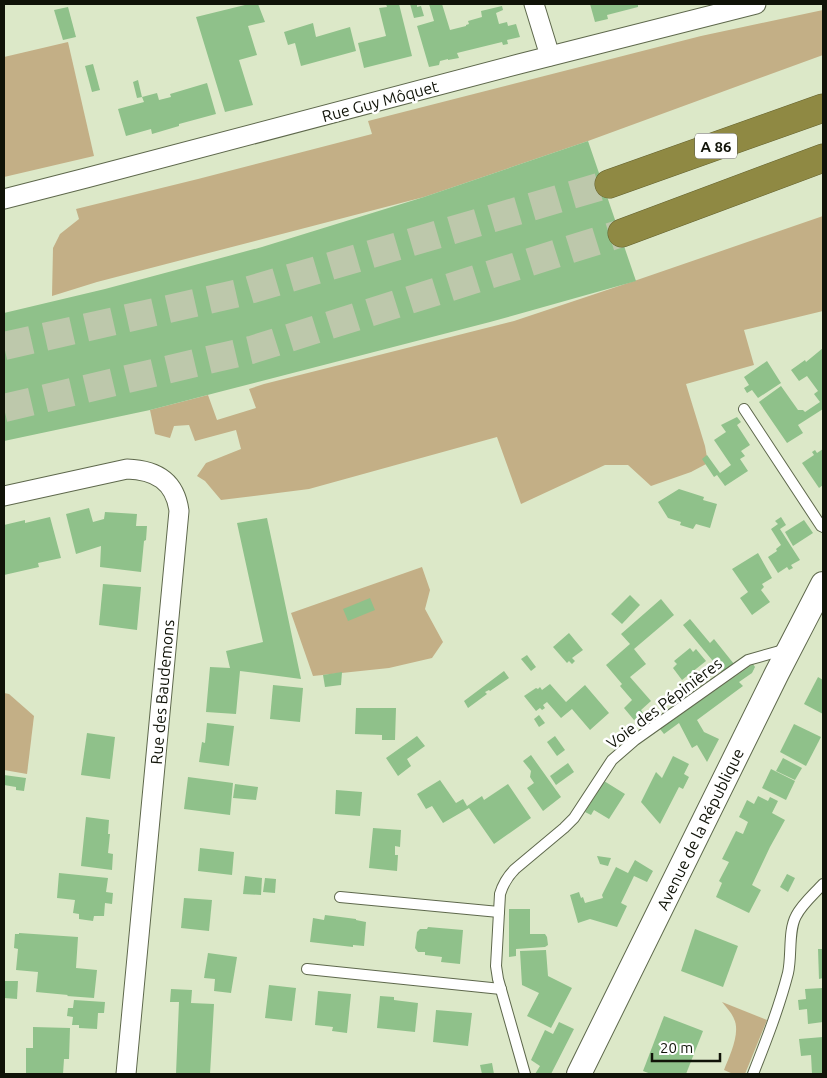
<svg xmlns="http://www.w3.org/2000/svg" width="827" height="1078" viewBox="0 0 827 1078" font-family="Ubuntu,sans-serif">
<rect width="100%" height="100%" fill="#dce8c8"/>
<g fill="#c3af86">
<path d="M823,10V55L588,141L424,197L97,282L52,296L53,248L60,234L79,219L76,209L198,179L372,134L368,121L701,36Z"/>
<path d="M68,42L94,156L4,177V57Z"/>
<path d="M823,216V311L744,330L754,365L686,384L705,446L708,463L691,472L651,486L628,465H605L521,504L497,437L309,489L221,500L205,481L197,476L206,463L241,449L236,430L195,441L189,425L174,426L170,438L155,434L150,410L208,395L217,420L256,408L249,389L264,384L514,321L640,279Z"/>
<path d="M422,567L430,590L425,609L443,642L432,658L389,668L313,676L291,613Z"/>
<path d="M4,693L9,694L34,716L27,774L4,770Z"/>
<path d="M722,1002L767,1020L745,1074H733L724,1070C729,1057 741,1033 734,1019C732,1013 726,1007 722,1002Z"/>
</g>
<g fill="#8fc18a">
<path d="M249,4H258L265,22L248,26L257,55L239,60L253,105L225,112L196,17Z"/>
<path d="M386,4H399L412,56L364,68L358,43L386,36L379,8L387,7Z"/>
<path d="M410,4H417V7L421,6L424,16L414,18Z"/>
<path d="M429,4H442L450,30L466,26V25L469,24L468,21L482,17L481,11L502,6L503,10L496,13L499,24L507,22L508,26L516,24L520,37L507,40L508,44L503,45L502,42L457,53L459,58L448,60V59L440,61L439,65L429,67L417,26L434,21Z"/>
<path d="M590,4H638V7L607,15L608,19L595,22Z"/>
<path d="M68,7L76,37L63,40L54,10Z"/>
<path d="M313,23L316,37L350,27L356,51L301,66L295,43L288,45L284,32Z"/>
<path d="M93,64L100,90L92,92L85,66Z"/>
<path d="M138,80L142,97L137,98L133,82Z"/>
<path d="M207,83L216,114L179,124V126L152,134L151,129L126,136L118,109L144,102L142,97L157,93L159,100L171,97L170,94Z"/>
<path d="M588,141L636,281L490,322L219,392L150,410L4,441V313L105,289L262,247L424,197Z"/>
<path d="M823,348V409L798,425L803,433L787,443L759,402L781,386L798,410H803L805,412L820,402L814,394L818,391L807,376L799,381L791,370L805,360L806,362Z"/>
<path d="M767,361L781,383L758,398L752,390L747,393L744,388L749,385L744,377Z"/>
<path d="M737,417L741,422L737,425L750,445L741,451L745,456L740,459L748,471L725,486L717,475L714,477L702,459L707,455L720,473L731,465L714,440L726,432L721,425Z"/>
<path d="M823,449V485L819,488L802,463L814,455L812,452L815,450L817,453Z"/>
<path d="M679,489L704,497L703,500L717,504L710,528L696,524L693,529L680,525L681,522L668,518L658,502Z"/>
<path d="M89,508L93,522L104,519L105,512L137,514L136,526H147L146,540L144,541L141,572L100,567L101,546L76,554L66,514Z"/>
<path d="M50,517L61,558L38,563L39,567L4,575V525L25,520V523Z"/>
<path d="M781,517L786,525L780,529L800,560L791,565L793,568L789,570L787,567L778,573L768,557L777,551L776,549L781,545L771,529L778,524L775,521Z"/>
<path d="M267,518L301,679L240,671L236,714L206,712L210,667L230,668L226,651L263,642L237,523Z"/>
<path d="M804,520L813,533L793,546L785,532Z"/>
<path d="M758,553L772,578L762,584L764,587L761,590L770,602L752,615L740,598L748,592L732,569Z"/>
<path d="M103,584L141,587L137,630L99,625Z"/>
<path d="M630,595L640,605L622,624L611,614Z"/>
<path d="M370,598L375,610L348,621L343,609Z"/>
<path d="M661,599L674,615L634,649L646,664L630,677L651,701L641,710L643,713L634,720L624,708L632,700L620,686L622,684L606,665L630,644L621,634Z"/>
<path d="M690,619L710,643L714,639L734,664L722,672L683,625Z"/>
<path d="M569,633L583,650L572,658L575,661L572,664L569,661L567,663L553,647Z"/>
<path d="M690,648L693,652L696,649L706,661L682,680L673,668L677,664L674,661Z"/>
<path d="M527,655L536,667L531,671L521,659Z"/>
<path d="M753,664L755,667L752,673L739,682L743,686L697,720L704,732L719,739L707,762L697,745L692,748L679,723L664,734L660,729Z"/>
<path d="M504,671L509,678L490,691L489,690L485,692L487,694L468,708L464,701Z"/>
<path d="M342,672L341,685L325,687L323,675Z"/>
<path d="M818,677L823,680V714L804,704Z"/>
<path d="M550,684L566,702L585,685L609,713L590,730L572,709L561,718L547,702L543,705L545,708L542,710L540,708L536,711L524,696L536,688L538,689L540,687L542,690Z"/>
<path d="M273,685L303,688L300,722L270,719Z"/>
<path d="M356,708H396L395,740H382V735L355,734Z"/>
<path d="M539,715L545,723L539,727L534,719Z"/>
<path d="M207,723L234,726L229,766L199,762L202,742L205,743Z"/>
<path d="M794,724L821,737L806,766L780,752Z"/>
<path d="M87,733L115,737L110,779L81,775Z"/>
<path d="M417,736L425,746L407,759L411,766L398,776L386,758Z"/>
<path d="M555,736L565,750L557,756L547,742Z"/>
<path d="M531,755L561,797L543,811L527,788L534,783L530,777L531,771L523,761Z"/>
<path d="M673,756L689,764L684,774L689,777L683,789L679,787L660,824L641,802L656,772L662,778Z"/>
<path d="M783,758L802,768L795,780L776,771Z"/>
<path d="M568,763L574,772L556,785L550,776Z"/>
<path d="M771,769L795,781L786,800L762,788Z"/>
<path d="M4,775L26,778L24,791L16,790V787L4,785Z"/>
<path d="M188,777L233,783L230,815L184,809Z"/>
<path d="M440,780L456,803L463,799L467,806L482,796L484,800L508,784L531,818L494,844L469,808L443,823L432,806L426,809L417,794Z"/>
<path d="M604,781L625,794L609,819L594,810L591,815L585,812Z"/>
<path d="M235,784L258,787L256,800L233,798Z"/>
<path d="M336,790L362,792L360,816L335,814Z"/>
<path d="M758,796L768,801L770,797L778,801L772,813L785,820L770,847L752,885L761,890L749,913L716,897L722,883L719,881L729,862L722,859L736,831L743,834L748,822L739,817L747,800L754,804Z"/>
<path d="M86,817L109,820L108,834H110L108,853L113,854L112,870L81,866Z"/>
<path d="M373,828L401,830L400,847L395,846V855H398L397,871L369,868Z"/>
<path d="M200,848L234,852L232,875L198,871Z"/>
<path d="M597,856L611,858L608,866L600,864Z"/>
<path d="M635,860L653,871L647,882L634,876L621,903L627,906L617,927L590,919L578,923L570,895L579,892L581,898L583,897L585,903L603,898L602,895L616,867L628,873Z"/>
<path d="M59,873L108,878L106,892L113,893L112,904L105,903L104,916H94L93,921L79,919V914L73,913L75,900L57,898Z"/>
<path d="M787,874L795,878L788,892L780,887Z"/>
<path d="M245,876L262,878L261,895L243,894Z"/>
<path d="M265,878L276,879L275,893L263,892Z"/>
<path d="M184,898L212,900L209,931L181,928Z"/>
<path d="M509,909H530V934H545L547,937L548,945L545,947L516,949V956L509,957Z"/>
<path d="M325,915L356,919V920L366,922L364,946L353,945V947L310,942L313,918L324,920Z"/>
<path d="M428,927L463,930L460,964L441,962L442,957L425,955V952H418L415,948L417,932L420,929H427Z"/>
<path d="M695,929L738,946L723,987L681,971Z"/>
<path d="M19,933L78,937L76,968L97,970L94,998L67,996L68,995L36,992L38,972L16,970L18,949L14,948L15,934H19Z"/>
<path d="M818,949H823V978L819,979Z"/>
<path d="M546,950L548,976L572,988L551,1028L527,1016L539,993L522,985L520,951Z"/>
<path d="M208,953L237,957L231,993L214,991L215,979L204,978Z"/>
<path d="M5,981H18L17,999L4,998Z"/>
<path d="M269,985L296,988L292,1021L265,1018Z"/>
<path d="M823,988V1022L808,1024L807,1009L799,1010L798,1000L806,999L805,989Z"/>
<path d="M171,989L192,990L191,1003L214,1004L210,1074H176L179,1002H170Z"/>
<path d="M318,991L351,994L347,1033L332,1031L333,1027L315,1025Z"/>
<path d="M380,996L394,997V1000L418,1003L415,1032L377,1028Z"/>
<path d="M74,1000L105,1002L104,1013H98L97,1029L79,1028V1025H72L73,1017L67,1016L68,1008H73Z"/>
<path d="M436,1010L472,1013L468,1046L433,1042Z"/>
<path d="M664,1016L703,1031L686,1074H651L643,1071Z"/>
<path d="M559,1022L574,1029L551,1074H535L540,1066L531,1060L545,1030L553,1034Z"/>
<path d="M33,1027L70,1028L69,1059H64L63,1074H26V1048H33Z"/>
<path d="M823,1037V1074H812L811,1055L801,1056L799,1039Z"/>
<path d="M492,1063L494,1074H482L480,1065Z"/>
</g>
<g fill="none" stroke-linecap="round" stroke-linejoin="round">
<g stroke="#bdc8ab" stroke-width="28" stroke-dasharray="28 14" stroke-linecap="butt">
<path d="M4,346L239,293L609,184"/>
<path d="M4,408L251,350L622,233"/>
</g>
<defs>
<g id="service">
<path d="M744,409L821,526L823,527"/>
<path d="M340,897L499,912"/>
<path d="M307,969L501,989"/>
<path d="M525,1074L498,979L496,966L500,894C503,884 507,877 515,869L564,828L574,818L612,760L635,740L748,660L787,649"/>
<path d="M753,1074C766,1041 779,1008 788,973C792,955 788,931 796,916C802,904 814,894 823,884"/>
</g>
<g id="minor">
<path d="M534,4L550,56"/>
<path d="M4,199L86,178L519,64L756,4"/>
<path d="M4,496L127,469C156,470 175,481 179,511L126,1074"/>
</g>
<path id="tertiary" d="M579,1074L777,673L823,584"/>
<g id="motorway">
<path d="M609,184L823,108"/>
<path d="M622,233L823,158"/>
</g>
</defs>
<use href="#service" stroke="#5e684c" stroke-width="12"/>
<use href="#minor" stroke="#5e684c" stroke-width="21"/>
<use href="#tertiary" stroke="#5e684c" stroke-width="26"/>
<use href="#motorway" stroke="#63602e" stroke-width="29"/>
<use href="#service" stroke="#fff" stroke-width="10"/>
<use href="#minor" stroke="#fff" stroke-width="19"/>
<use href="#tertiary" stroke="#fff" stroke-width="24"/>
<use href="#motorway" stroke="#8f8943" stroke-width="28"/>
</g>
<g text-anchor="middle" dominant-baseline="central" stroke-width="5" stroke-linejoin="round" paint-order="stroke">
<rect fill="#fff" stroke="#585a52" stroke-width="1" x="695" y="133.5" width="42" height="25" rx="4"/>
<g font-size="15" font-weight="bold" fill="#101308">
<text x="716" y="146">A 86</text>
</g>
<g font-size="16" fill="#101308" stroke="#fff">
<text transform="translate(380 101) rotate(-15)">Rue Guy Môquet</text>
<text transform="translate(162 692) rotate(-85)">Rue des Baudemons</text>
<text transform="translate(664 703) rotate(-37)">Voie des Pépinières</text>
<text transform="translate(700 829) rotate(-64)">Avenue de la République</text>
</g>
</g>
<rect width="827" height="1078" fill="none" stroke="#101308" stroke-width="10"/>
<path d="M652 1053v8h68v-8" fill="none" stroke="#101308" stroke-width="2.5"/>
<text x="660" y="1053" font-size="15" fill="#101308" stroke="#ffffff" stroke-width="4" paint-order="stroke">20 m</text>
</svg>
